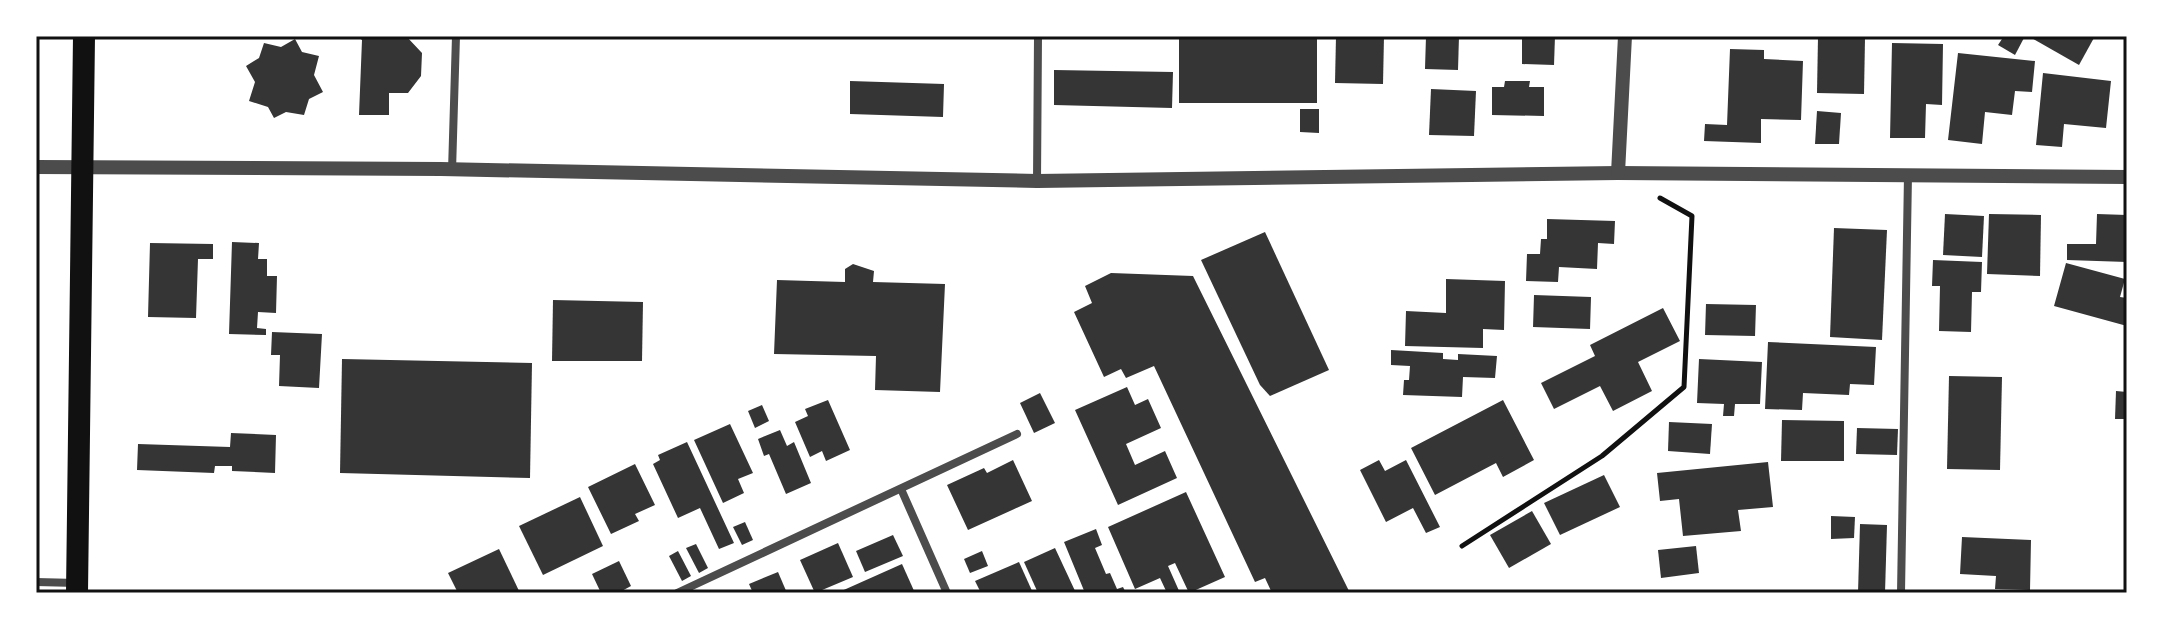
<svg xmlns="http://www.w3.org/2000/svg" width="2163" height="629" viewBox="0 0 2163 629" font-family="Poppins,sans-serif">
<rect width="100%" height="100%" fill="#fff"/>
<g fill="#353535">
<path d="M357,36H406L422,53L421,76L408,93H389V115H359L362,40Z"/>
<rect x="1179" y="36" width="138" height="67"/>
<path d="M1336,36H1384L1383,84L1335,83Z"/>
<path d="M1426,36H1459L1458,70L1425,69Z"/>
<path d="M1522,36H1555L1554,65L1522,64Z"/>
<path d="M2004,36H2025L2015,55L1998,45Z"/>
<path d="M2028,36H2095L2079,65Z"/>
<path d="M1818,37L1865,38L1864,94L1817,93Z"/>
<path d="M295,39L302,52L319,56L314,75L323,92L309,99L304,115L286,112L274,118L268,107L249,101L255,82L246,66L259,58L264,43L281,47Z"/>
<path d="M1892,43L1943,44L1942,105L1926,104L1925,138H1890Z"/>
<path d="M1730,49L1764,50V59L1803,61L1801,120L1761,119V143L1704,141L1705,124L1727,125Z"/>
<path d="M1958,53L2035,61L2032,92L2015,91L2012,115L1985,112L1982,144L1948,140Z"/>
<path d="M1054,70L1173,72L1172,108L1054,105Z"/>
<path d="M2043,73L2111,81L2106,128L2064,124L2062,147L2036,145Z"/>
<path d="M850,81L944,84L943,117L850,114Z"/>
<path d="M1505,81H1530L1529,87H1544V116L1492,115V87H1504Z"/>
<path d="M1431,89L1476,91L1474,136L1429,135Z"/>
<path d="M1300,109H1319V133L1300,132Z"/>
<path d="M1817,111L1841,113L1839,144H1815Z"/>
<path d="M1945,214L1984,216L1982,257L1943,255Z"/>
<path d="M1989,214L2041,215L2040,276L1987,274Z"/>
<path d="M2097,214L2127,215V262L2067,260V244H2096Z"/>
<path d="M1547,219L1615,221L1614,244L1598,243L1597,269L1559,267L1558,282L1526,281L1527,254H1540L1541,239H1547Z"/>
<path d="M1834,228L1887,230L1882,340L1830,337Z"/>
<path d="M1265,232L1329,370L1270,396L1260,385L1201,260Z"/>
<path d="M232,242L259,243L258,259H267V276H277L276,313L258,312L257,328L266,329V335L229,334Z"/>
<path d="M150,243L213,244V259H198L196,318L148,317Z"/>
<path d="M1933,260L1982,262L1981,292H1972L1971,332L1939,331L1940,286H1932Z"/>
<path d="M2066,263L2125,279L2120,297L2127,298V326L2054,306Z"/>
<path d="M853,264L874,271L873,282L945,284L940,392L875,390L876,356L774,354L777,280L845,282V269Z"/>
<path d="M1111,273L1193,276L1350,593H1272L1265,578L1255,582L1154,366L1126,378L1121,369L1104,377L1074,312L1092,303L1085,286Z"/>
<path d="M1446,279L1505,281L1504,330L1483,329V348L1405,346L1406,311L1446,313Z"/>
<path d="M1534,295L1591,297L1590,329L1533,327Z"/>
<path d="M553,300L643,302L642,361H552Z"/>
<path d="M1706,304L1756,305L1755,336L1705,335Z"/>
<path d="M1663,308L1680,341L1638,362L1652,391L1613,411L1600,386L1554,409L1541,383L1595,356L1590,345Z"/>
<path d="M272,332L322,334L319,388L279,386L280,355H271Z"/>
<path d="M1768,342L1876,347L1874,385L1850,384L1849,395L1803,393L1802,410L1765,409Z"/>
<path d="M1391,350L1443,353V359L1458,360V354L1497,356L1495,378L1463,377L1462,397L1403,395L1404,380H1409L1410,366L1391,365Z"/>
<path d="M342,359L532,363L530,478L340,473Z"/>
<path d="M1699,359L1762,362L1760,404H1735L1734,416H1723L1724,404L1697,403Z"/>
<path d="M1949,376L2002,377L2000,470L1947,469Z"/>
<path d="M1127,387L1135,405L1148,399L1161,428L1126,444L1135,465L1165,451L1177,478L1118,505L1075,410Z"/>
<path d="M2116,391L2127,392V419H2115Z"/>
<path d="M1040,393L1055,423L1034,433L1020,403Z"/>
<path d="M828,400L850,450L826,461L822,451L810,457L795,422L808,416L805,409Z"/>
<path d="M1503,400L1534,460L1503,477L1496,463L1435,495L1411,448Z"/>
<path d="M762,405L769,421L755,428L748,411Z"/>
<path d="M1782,420L1844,421V461H1781Z"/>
<path d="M1669,422L1712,424L1710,454L1668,451Z"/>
<path d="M730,424L753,473L738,479L744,493L723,503L694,440Z"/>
<path d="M1857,428L1898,429L1897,455L1856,454Z"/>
<path d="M780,430L787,446L794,442L811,483L786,494L769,454L764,456L758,439Z"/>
<path d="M231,433L276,435L275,473L232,471V466H215L214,473L137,470L138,444L230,447Z"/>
<path d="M687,442L734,543L719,549L700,508L678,518L653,464L660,460L658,455Z"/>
<path d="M1013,460L1032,501L968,530L947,485L984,468L987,473Z"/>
<path d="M1379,460L1385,471L1406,460L1440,527L1426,533L1413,508L1386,522L1360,470Z"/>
<path d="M1768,462L1773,507L1738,510L1741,531L1683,536L1679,499L1660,501L1657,473Z"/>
<path d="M635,464L655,505L635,514L639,521L611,534L588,487Z"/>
<path d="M1604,475L1620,507L1560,535L1544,503Z"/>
<path d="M1186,492L1225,577L1189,593L1175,563L1168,566L1180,593H1167L1160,578L1135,589L1108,527Z"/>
<path d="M580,497L603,546L543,575L519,526Z"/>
<path d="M1532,511L1551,544L1509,568L1490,535Z"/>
<path d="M1831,516L1855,517L1854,538L1831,539Z"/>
<path d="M745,522L753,540L742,545L733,527Z"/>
<path d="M1860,524L1887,525L1885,593H1858Z"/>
<path d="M1096,529L1102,545L1095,548L1106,574L1110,573L1117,589L1123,587L1126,593H1085L1064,542Z"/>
<path d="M893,535L903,556L865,572L856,551Z"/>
<path d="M1962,537L2031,540L2030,590L1995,589L1996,576L1960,574Z"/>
<path d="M838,543L853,577L815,593L800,560Z"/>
<path d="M696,544L708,568L699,573L686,548Z"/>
<path d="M1696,546L1699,573L1661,578L1658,550Z"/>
<path d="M1055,548L1076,593H1038L1024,562Z"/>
<path d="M499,549L520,593H458L448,573Z"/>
<path d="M678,551L691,576L682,581L669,556Z"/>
<path d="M982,551L988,566L970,573L964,559Z"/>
<path d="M619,561L631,586L618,593H601L592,574Z"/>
<path d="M1019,562L1033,593H981L975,581Z"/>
<path d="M902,564L915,593H837Z"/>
<path d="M778,572L787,593H753L749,584Z"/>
</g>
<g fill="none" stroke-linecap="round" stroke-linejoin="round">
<path stroke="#111" stroke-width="5" d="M1462,546L1602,456L1684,387L1692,216L1660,198"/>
<g stroke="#4c4c4c" stroke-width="8">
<path d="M452,171L456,36"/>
<path d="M1037,181L1038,36"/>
<path d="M901,489L947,593"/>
<path d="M36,582L77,583"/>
<path d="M677,593L1017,434"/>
<path d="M1901,593L1908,175"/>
</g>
<g stroke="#4c4c4c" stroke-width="14">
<path d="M36,167L441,169L1037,181L1618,173L2127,177"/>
<path d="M1618,173L1625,36"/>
</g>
<path stroke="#111" stroke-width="22" d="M77,593L84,36"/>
</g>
<rect width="2163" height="629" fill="none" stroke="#ffffff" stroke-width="76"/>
<rect x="38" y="38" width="2087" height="553" fill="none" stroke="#111" stroke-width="3"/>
</svg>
